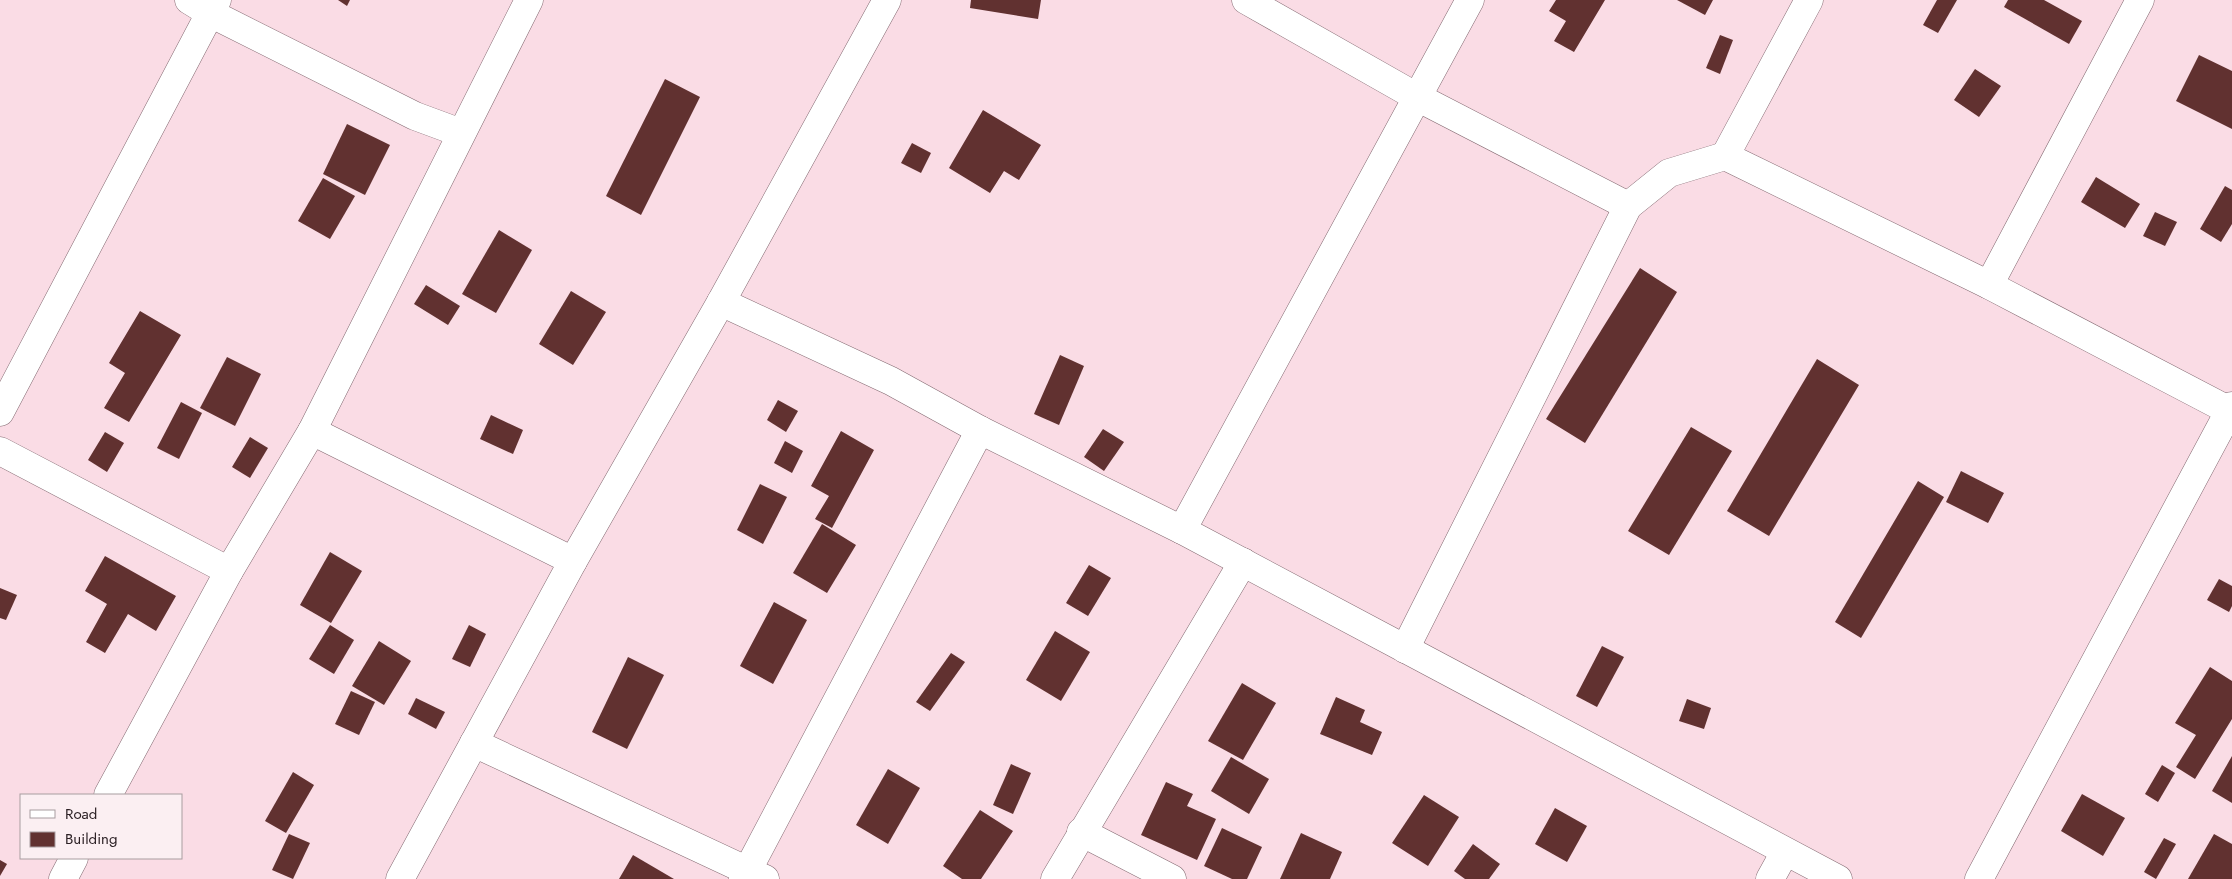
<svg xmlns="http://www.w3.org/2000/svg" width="2232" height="879" viewBox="0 0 2232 879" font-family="Jost,sans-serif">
<rect width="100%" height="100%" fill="#fadce5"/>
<g fill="#613130">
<path d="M338,0H350L347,6Z"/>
<path d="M971,0H1041L1038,19L970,8Z"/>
<path d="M1556,0H1605L1574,52L1554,41L1566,21L1549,11Z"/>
<path d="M1677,0H1713L1705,15Z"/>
<path d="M1937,0H1957L1938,33L1923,25Z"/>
<path d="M2008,0H2044L2082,21L2069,44L2004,7Z"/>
<path d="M1720,35L1733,40L1720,74L1706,68Z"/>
<path d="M2199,55L2232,71V129L2176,101Z"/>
<path d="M1975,69L2001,86L1979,117L1954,100Z"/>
<path d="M665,79L700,97L641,215L606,196Z"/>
<path d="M983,110L1041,145L1019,180L1004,171L990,193L949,168Z"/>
<path d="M347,124L390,145L365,195L323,174Z"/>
<path d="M912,143L931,153L921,173L901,163Z"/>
<path d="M2096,177L2140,204L2125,228L2081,202Z"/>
<path d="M323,178L355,196L330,239L298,221Z"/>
<path d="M2225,186L2232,190V224L2221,242L2200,229Z"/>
<path d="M2155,212L2177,222L2165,246L2143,236Z"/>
<path d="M499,230L532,250L496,313L462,294Z"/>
<path d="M1640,268L1677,292L1585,443L1546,419Z"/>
<path d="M426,285L460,306L448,325L414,304Z"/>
<path d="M571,291L606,312L573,365L539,344Z"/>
<path d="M140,311L181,335L129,422L104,408L125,373L109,363Z"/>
<path d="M1060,355L1084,366L1059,425L1034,414Z"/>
<path d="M227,357L261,374L235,426L200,408Z"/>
<path d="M1817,359L1859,385L1769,536L1727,511Z"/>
<path d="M778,400L798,411L786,432L767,420Z"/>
<path d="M181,402L202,413L179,459L157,448Z"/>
<path d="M491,415L523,430L513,454L480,439Z"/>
<path d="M1691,427L1732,451L1669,555L1628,531Z"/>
<path d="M1103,429L1124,442L1104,471L1084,457Z"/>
<path d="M841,431L874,450L832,528L815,519L829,496L811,486Z"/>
<path d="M105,432L124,443L107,472L88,460Z"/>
<path d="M250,437L268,448L250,478L232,467Z"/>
<path d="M785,441L803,451L792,473L774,463Z"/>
<path d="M1961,471L2004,493L1988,523L1946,502Z"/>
<path d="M1918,481L1944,497L1861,638L1835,622Z"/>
<path d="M760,484L787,497L763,544L737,530Z"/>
<path d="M822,524L856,545L827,593L793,573Z"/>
<path d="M330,552L362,571L331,623L300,605Z"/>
<path d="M105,556L176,596L156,631L128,614L105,653L86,642L107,604L85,591Z"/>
<path d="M1089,565L1111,578L1088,616L1066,603Z"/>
<path d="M2219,579L2232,586V606L2229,612L2207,600Z"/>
<path d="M0,588L17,595L6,620L0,618Z"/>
<path d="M774,602L807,620L773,684L740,666Z"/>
<path d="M330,625L354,640L334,674L309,659Z"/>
<path d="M469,625L486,634L470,667L452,659Z"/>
<path d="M1055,631L1090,652L1061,701L1026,680Z"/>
<path d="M379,641L411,661L384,705L352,686Z"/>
<path d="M1602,646L1624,657L1597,707L1576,696Z"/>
<path d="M951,653L965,662L930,711L916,702Z"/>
<path d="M628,657L664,675L627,749L592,732Z"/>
<path d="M2210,667L2232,681V719L2195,779L2176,767L2196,735L2175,723Z"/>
<path d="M1242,683L1276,703L1243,760L1208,741Z"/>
<path d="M351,691L375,702L359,735L335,724Z"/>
<path d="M1336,697L1365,710L1360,722L1382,732L1372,755L1320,734Z"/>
<path d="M416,698L445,712L436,729L408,714Z"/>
<path d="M1687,699L1711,708L1704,729L1679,721Z"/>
<path d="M2232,756V803L2212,791Z"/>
<path d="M1231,757L1269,779L1249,814L1211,791Z"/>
<path d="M1011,764L1031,773L1013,814L993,805Z"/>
<path d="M2162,765L2175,773L2158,802L2145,794Z"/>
<path d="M888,769L920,788L888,844L856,825Z"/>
<path d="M293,772L314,785L286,833L265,821Z"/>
<path d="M1166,782L1193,794L1187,806L1216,819L1197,860L1141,835Z"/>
<path d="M2082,794L2125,818L2103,856L2061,831Z"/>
<path d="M1424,795L1459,817L1428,866L1392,843Z"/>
<path d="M1555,808L1587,826L1567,862L1535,844Z"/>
<path d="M980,810L1013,831L981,879H962L943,866Z"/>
<path d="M1222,828L1262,847L1247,879H1232L1204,866Z"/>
<path d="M1301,833L1342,852L1330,879H1280Z"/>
<path d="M289,834L310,843L293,879L272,870Z"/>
<path d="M2214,834L2232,844V879H2188Z"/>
<path d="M2164,838L2176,844L2156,879L2144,872Z"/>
<path d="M1473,844L1500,864L1489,879H1465L1454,871Z"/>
<path d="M633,855L674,879H619Z"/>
<path d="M0,860L7,864L0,876Z"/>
</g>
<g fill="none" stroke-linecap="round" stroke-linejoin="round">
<defs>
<g id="street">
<path d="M189,0L210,13L415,116L461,133"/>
<path d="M1246,0L1417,97L1628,206"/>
<path d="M1725,156L1809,0"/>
<path d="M1989,285L2140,0"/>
<path d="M721,302L891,381L980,430L1182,530L1838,879"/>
<path d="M0,412L217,0"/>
<path d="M312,431L573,561"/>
<path d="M0,451L229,571"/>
<path d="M1182,530L1470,0"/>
<path d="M1405,649L1628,206L1669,173L1725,156L1989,285L2232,412"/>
<path d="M474,743L765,879"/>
<path d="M108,795L229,571L312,431L529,0"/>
<path d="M1081,832L1172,879"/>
<path d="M63,879L74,858"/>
<path d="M400,879L573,561L721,302L887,0"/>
<path d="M743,879L980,430"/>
<path d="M1055,879L1243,562"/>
<path d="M1770,879L1785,852"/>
<path d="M1979,879L2232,406"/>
</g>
</defs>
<use href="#street" stroke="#836971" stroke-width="29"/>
<use href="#street" stroke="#fff" stroke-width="28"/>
</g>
<rect x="20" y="794" width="162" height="65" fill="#fbeff2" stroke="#a89da0"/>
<rect x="30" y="810" width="25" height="8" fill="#ffffff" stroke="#a89da0"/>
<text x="65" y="819" font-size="15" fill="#2c2125">Road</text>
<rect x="30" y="832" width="25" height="15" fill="#613130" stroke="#a89da0"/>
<text x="65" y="844" font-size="15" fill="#2c2125">Building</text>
</svg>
